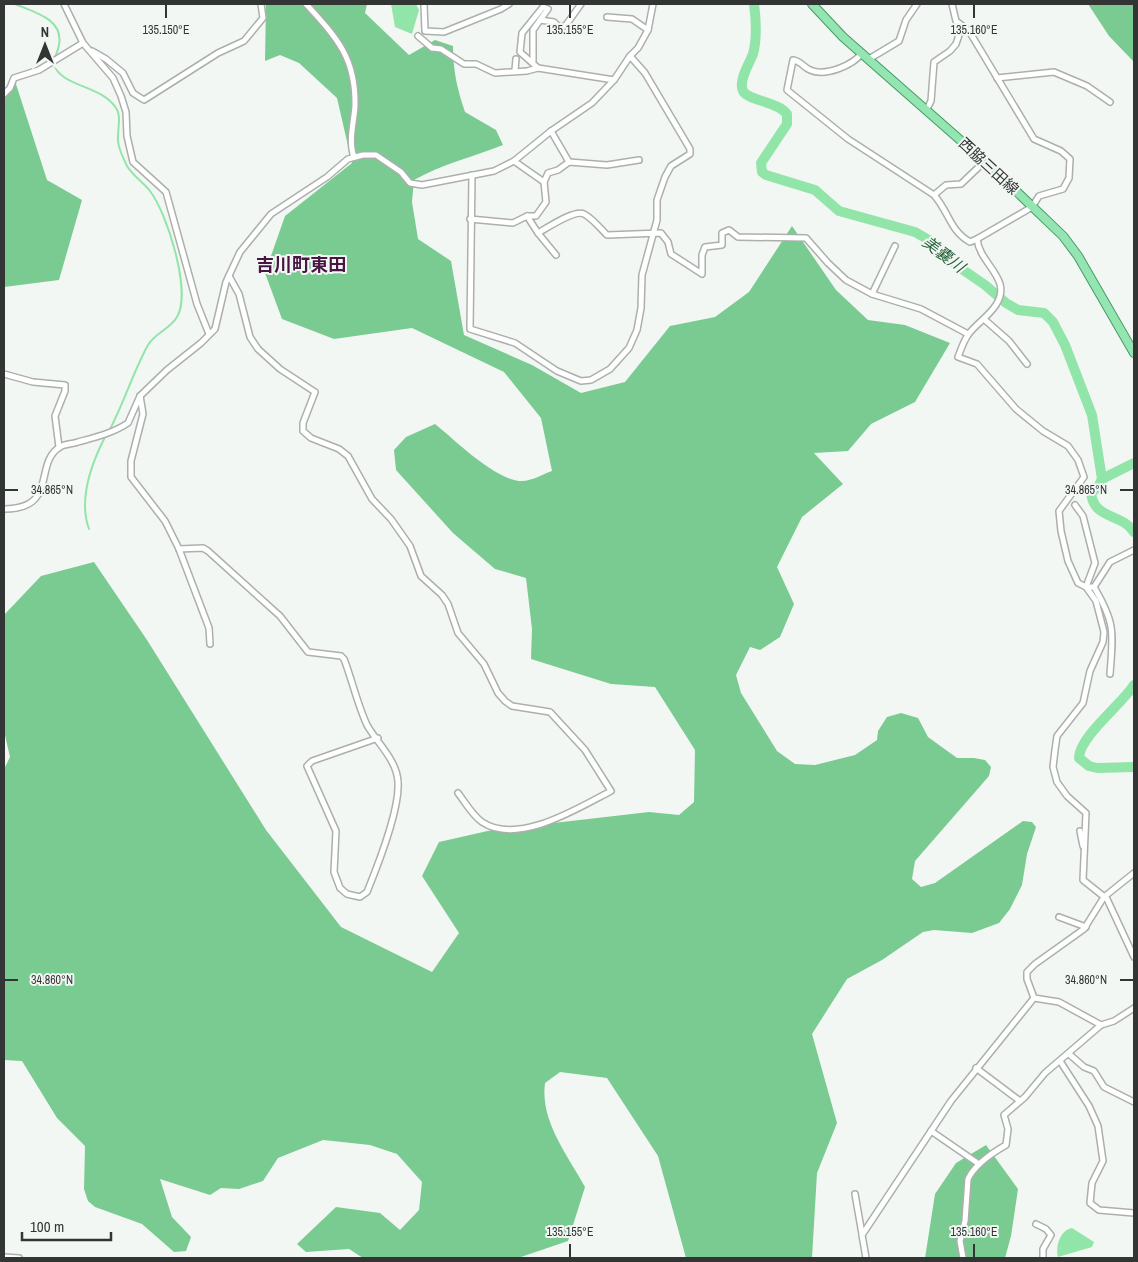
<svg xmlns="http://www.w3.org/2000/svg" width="1138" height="1262" viewBox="0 0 1138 1262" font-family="'Archivo Narrow','Noto Sans JP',sans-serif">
<rect width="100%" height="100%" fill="#f3f7f4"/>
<g fill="#79cb91">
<path d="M266,4H367L365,13L409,55L435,40L453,46C453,70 457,89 465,112L496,130L503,145C473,157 442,164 414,180L412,202L418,239L451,261L464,335L532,365L581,393L625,382L670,326L715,317L749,292L792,226L836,290L868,320L905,325L950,343L915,402L871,424L848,451L814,453L843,484L802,517L777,567L794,604L780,637L760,650L750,647L736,675L741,693L777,751L795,764L815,765L855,755L877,740L878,731L887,717L901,713L918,718L928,737L957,758H974L985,760L991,767L989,776L915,861L912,879L921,887L935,883L1023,821L1032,822L1036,827L1027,854L1022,885L1010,909L999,923L972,933L934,930L923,932L882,960L847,979L812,1034L837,1123L817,1173L812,1258H686L658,1156L607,1078L560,1072L545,1083C540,1121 567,1154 585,1187L568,1241L518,1258H363L349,1249L306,1252L297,1244L336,1207L380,1213L400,1230L419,1210L422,1182L397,1154L370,1145L323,1140L278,1158L263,1181L239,1189L221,1188L210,1195L160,1179L172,1217L191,1237L186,1251L174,1252L142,1224L95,1207L88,1201L84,1189L85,1146L57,1118L22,1061L4,1060V769L10,757L4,731V615L41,576L94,562L147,640L266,830L341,927L432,972L459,933L422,876L439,842L492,830L649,812L679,815L694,802L695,750L655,687L611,684L531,659L532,629L526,578L495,569L453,533L396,470L394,450L406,437L435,424C455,440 496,481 522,481C532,481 543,474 552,471L541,418L504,372L412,328L334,339L282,319L265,273L285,216L352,163L337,98L299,63L280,55L265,61Z"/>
<path d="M1088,4H1134V62L1109,36Z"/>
<path d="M14,78L47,180L82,200L59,280L4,287V97Z"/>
<path d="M986,1145L1018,1189L1011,1236L1005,1258H925L935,1194L956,1163Z"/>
</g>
<g fill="#92e5a9">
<path d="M391,4H416L419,10L412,34L395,27Z"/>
<path d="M1072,1228L1094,1242L1092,1247L1058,1257C1055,1247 1060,1230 1072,1228Z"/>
</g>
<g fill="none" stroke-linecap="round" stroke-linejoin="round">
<g stroke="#92e5a9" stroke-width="2">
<path d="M15,4C34,12 64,19 59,45C58,52 54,57 54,64C60,87 102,85 116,108C122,116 117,132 118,141C119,150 123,158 127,166C133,176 143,182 150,191C167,213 192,292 177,317C170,329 155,333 148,345C133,372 124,403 109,431"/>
<path d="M89,529C78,499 92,462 106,435"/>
</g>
<g stroke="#92e5a9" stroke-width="10">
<path d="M754,4C756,19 757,39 753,54C749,64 738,81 743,91C748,101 777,101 787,114V124L761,163L762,172L766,175L815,190L839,211L915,232L934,243L956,265L985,285L1006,303L1018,310L1044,313L1053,322L1065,345L1092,415L1102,479L1098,487L1091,493C1094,520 1122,513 1134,532"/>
<path d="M1102,479L1134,463"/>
<path d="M1134,685C1121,705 1079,737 1079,758L1089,766L1097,768L1134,767"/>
</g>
<defs>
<g id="street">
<path d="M64,4L83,43L113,78L121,96L126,112L127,136L133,162L166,192L197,304L209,334"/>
<path d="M306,4C337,38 356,58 355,106C354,122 348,141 354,157"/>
<path d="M424,4L425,31L444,32L501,9L509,4"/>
<path d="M952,4L956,21L969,31L1034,139L1061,151L1070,159L1069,178L1063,189L1039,196L1032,207L977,239C979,257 995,268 1000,284C1006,307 977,321 968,335C963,342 961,350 958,357L977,364L1016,409L1043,431L1068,446L1078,460L1084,477L1059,511L1061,531L1068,561L1078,583L1086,587L1096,601L1104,632L1103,642L1090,671L1083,703L1057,736L1055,750L1053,767L1057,782L1067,796L1086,813L1083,880L1107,899L1134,957"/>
<path d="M607,17L632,19L648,30"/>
<path d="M540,20L554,22L560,28L566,25L581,4"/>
<path d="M418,36L432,48L441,49L464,64H476L495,73L527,71L538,68L614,80"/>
<path d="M92,51L106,59L123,73L133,93L144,100L218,53L244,41L263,18L261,4"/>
<path d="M862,53C853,65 826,77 810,70C803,67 801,61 793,60L787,90L848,139L934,195C949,212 950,231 970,242L977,239"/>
<path d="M869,59L899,41L906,20L917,4"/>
<path d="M533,61V30L548,9L543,7L522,33L520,52L538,68"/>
<path d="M515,70L516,59"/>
<path d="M997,78L1054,72L1087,86L1110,102"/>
<path d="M4,94L10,88L14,78L39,70L83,43"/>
<path d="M927,109L931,101L934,62L950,51L956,44L962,26"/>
<path d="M551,131L569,162"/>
<path d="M514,161L544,182"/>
<path d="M472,175L470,329L515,343L557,371L581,381L591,380L610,369L629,348L637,330L641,308L642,275L657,220V200L665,177L671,166L690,154V149L645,73L630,56"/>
<path d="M934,195L946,185L961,184L985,161"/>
<path d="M527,216L538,233L556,255"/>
<path d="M470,219L513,223L527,216H536L546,202L544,182L548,173L558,170L569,162L607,165L639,160"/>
<path d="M538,233C547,228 575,209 584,214C592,218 601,229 607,235L661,233L668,242L671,254L702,274V255L705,247L722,245V233L729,230L738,237L806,238L828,263L846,280L872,294L921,309L968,334"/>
<path d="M229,276L239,294L250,337L258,349L280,369L315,392L303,423V431L311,438L339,449L348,456L372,499L391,519L410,546L421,576L442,595L448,604L458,633L484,664L498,693L505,701L512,706L550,712L585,750L611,791C578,808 518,846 482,822C472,815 465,802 458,793"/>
<path d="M872,294L895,246"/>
<path d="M985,320L1009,341L1027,364"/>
<path d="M4,374L33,382L65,385V391L55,416L59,447"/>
<path d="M140,396L143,414L131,461V477L165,521L179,549L209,628L210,644"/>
<path d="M1075,505L1083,516L1095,563L1086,587"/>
<path d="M4,509C59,509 33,463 60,447C64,444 73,444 78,442C96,437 113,433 128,423L140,396L167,370L201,343L215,329L226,282L240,252L271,214L327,177L348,159L363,155H376L401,172L410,183L422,185L494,171L514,161L551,131L592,103L614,80L630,56L638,48L648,30L653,4"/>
<path d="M179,549L203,548L208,551L280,616L308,652L341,656L344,659C352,680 358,706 367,725C377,743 397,760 398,782C400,809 378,865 367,892L360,897L347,894L340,888L334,872L336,831L307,766L312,761L378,738"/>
<path d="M1091,587H1094L1110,562L1134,550"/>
<path d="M1094,587C1116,624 1113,633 1110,674"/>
<path d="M1080,831L1083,846"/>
<path d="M1059,917L1086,927"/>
<path d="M1034,998L1027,979V972L1035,964L1084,929L1104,897L1134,873"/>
<path d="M1069,1054L1084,1067L1094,1071L1104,1087L1134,1102"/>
<path d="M1060,1061L1089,1106L1098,1126L1103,1161L1092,1183L1090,1203L1099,1210L1134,1213"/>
<path d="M976,1068L1020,1101"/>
<path d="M931,1131L979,1164"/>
<path d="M855,1194L862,1234"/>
<path d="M1036,1224L1046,1229L1051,1235L1043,1249V1258"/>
<path d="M4,1257L19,1258"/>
<path d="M866,1258L862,1235L951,1101L1034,998L1059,1002L1101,1025L1114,1021L1134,1008"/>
<path d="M963,1258L960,1241L965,1221L968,1179C975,1164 992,1153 1006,1145L1008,1129L1004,1115L1025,1097L1045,1073L1101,1025"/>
</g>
<path id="primary" d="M812,4L843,37L992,168L1063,236L1078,256L1134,353"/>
</defs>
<use href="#street" stroke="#acb0ad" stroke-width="8"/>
<use href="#primary" stroke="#439c64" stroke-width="10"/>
<use href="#street" stroke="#fff" stroke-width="5"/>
<use href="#primary" stroke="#94e5b2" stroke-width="8"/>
</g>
<path fill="none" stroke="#333534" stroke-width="2" d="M166,5V18M570,5V18M974,5V18M5,490H18M1120,490H1133M5,980H18M1120,980H1133M570,1244V1257M974,1244V1257"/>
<g text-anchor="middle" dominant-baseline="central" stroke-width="4" stroke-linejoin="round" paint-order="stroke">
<g font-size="15" fill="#333534" stroke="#f3f7f4">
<text transform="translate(989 166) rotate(43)">西脇三田線</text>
</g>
<g font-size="16" font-style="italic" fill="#235e37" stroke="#f3f7f4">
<text transform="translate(944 254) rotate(37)">美嚢川</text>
</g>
<g font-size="18" font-weight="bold" fill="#491644" stroke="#f3f7f4">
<text x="301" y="264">吉川町東田</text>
</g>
</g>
<g font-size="12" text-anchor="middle" fill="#333534" stroke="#f3f7f4" stroke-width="4" stroke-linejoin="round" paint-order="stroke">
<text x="166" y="34">135.150°E</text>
<text x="570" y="34">135.155°E</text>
<text x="974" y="34">135.160°E</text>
<text x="52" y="494">34.865°N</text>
<text x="1086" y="494">34.865°N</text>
<text x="52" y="984">34.860°N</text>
<text x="1086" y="984">34.860°N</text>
<text x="570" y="1236">135.155°E</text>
<text x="974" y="1236">135.160°E</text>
</g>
<rect width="1138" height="1262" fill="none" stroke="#333534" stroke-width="10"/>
<g transform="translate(45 45)" stroke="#f3f7f4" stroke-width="4" paint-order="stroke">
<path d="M0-4L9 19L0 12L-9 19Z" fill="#333534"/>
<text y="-8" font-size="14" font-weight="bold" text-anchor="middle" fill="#333534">N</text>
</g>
<path d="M22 1232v8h89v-8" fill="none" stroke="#333534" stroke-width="2.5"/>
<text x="30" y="1232" font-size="15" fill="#333534" stroke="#f3f7f4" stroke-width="4" paint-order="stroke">100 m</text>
</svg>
